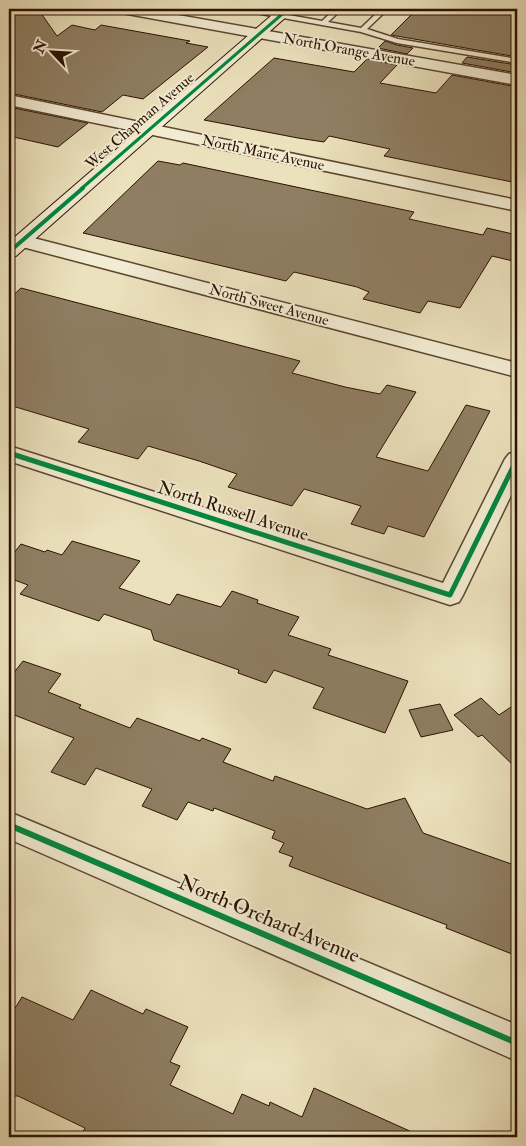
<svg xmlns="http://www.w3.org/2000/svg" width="526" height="1146" viewBox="0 0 526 1146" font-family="'IM FELL Double Pica',serif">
<rect width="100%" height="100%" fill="#ebe1bc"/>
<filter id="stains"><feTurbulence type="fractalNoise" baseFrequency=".004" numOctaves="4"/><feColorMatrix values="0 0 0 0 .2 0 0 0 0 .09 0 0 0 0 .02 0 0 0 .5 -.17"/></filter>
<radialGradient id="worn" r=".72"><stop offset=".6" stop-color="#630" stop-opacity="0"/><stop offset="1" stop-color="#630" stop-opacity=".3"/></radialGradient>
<g fill="#8f7e62" stroke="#2c1200">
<path d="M9,9H38L57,36L72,25L95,30L101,25L190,41L186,43L208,47L143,99L123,95L102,112L9,93Z"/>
<path d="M417,9H517V57L391,35Z"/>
<path d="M385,41L397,45L413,48L407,54L378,48Z"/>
<path d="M467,57L517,65V73L462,63Z"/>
<path d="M274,58L354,72L367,59L397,65L380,83L436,93L452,75L517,87V183L384,156L390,149L329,136L324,142L298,138L204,120Z"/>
<path d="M9,107L88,123L58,147L9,136Z"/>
<path d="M158,161L180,165L183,163L414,212L409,219L483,235L487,228L517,235V262L492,256L460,308L428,301L420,313L363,299L369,292L357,287L294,272L286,281L83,233Z"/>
<path d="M21,288L300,361L292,373L345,387L380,394L387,385L416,392L376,457L428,471L466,405L490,411L424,537L388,526L384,534L351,524L361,506L304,489L292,506L228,487L237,474L199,461L148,446L138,459L78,442L89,429L9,405V299Z"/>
<path d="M72,541L140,561L119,588L170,605L177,594L221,607L232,591L258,600L257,603L299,617L288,635L331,649L328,655L408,681L385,733L313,708L324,688L274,670L266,683L238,673L239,670L154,640L151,630L104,614L99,621L20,594L28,585L9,578V559L21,544L45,552L47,550L62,555Z"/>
<path d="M23,661L61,674L48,692L81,705L79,708L130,728L137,718L200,741L202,738L231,749L223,762L273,781L275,776L367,809L405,798L423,833L517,866V956L446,928L447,925L289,866L293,857L279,852L284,843L272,838L275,831L214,808L213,811L188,802L177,820L142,806L152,789L96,768L85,785L51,772L74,738L9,713V679Z"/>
<path d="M481,698L499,715L517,703V769L482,735L478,737L454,715Z"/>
<path d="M440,704L453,730L421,737L409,710Z"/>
<path d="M91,990L143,1014L146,1009L188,1027L170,1062L180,1066L170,1085L233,1114L242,1094L269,1106L270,1102L302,1117L314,1088L423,1137H80L85,1128L18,1096H9V1018L22,997L73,1020Z"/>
</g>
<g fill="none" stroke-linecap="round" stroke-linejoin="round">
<defs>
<path id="lane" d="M242,9H255L322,21L335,9H342L328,22L361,28L381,9H388L367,29L398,39L517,59V63L397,43L361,32L245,11Z"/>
<g id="street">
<path d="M115,9H144L517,75V85L122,13Z"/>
<path d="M9,95L517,200V211L9,105Z"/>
<path d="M22,235L517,363V377L15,245L12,241L15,237Z"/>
<path d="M9,446L443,583L505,459L509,454L517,451V483L463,595L459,602L450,605L9,461Z"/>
<path d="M9,812L517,1025V1061L9,839Z"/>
</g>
<path id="secondary" d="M279,9H295L16,256L9,258V242Z"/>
</defs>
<use href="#lane" stroke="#5c462f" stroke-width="3"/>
<use href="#street" stroke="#5c462f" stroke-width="3"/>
<use href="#secondary" stroke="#2c1200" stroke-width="2"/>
<use href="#lane" fill="#f2ecd3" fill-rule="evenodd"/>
<use href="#street" fill="#f2ecd3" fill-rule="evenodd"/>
<use href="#secondary" fill="#f2ecd3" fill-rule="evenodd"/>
<defs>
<path id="cycleway-far3" d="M81,189L288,9"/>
<path id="cycleway-far2" d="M9,252L83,188"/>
<path id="cycleway-far1" d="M9,453L450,595L517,459"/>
<path id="cycleway" d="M9,825L517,1043"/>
</defs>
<use href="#cycleway-far3" stroke="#f2ecd3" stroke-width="5"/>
<use href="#cycleway-far2" stroke="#f2ecd3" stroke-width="6"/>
<use href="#cycleway-far1" stroke="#f2ecd3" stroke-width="8"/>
<use href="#cycleway" stroke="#f2ecd3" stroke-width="9"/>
<use href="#cycleway-far3" stroke="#00873e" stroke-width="3"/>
<use href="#cycleway-far2" stroke="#00873e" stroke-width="4"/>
<use href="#cycleway-far1" stroke="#00873e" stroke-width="5"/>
<use href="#cycleway" stroke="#00873e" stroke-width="6"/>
</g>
<g text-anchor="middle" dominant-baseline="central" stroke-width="4" stroke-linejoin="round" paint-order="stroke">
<g font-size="15" fill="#2c1200" stroke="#f2ecd3">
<text transform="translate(349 50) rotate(10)">North Orange Avenue</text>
<text transform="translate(140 121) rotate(-41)">West Chapman Avenue</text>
<text transform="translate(263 153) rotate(12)">North Marie Avenue</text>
<text transform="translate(269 305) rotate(15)">North Sweet Avenue</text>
</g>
<g font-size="18" fill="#2c1200" stroke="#f2ecd3">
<text transform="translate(233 511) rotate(18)">North Russell Avenue</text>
</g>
<g font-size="21" fill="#2c1200" stroke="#f2ecd3">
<text transform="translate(269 919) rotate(23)">North Orchard Avenue</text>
</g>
</g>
<rect width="526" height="1146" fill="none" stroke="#ebe1bc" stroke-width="30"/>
<rect x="10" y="10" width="506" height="1126" fill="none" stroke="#2c1200" stroke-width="2.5"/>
<rect x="15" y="15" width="496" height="1116" fill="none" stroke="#2c1200"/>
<g transform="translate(52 52) rotate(295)" stroke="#f2ecd3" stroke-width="4" paint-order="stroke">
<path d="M0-4L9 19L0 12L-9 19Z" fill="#2c1200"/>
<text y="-8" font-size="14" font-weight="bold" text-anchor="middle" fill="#2c1200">N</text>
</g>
<rect width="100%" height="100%" filter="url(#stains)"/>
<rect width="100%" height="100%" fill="url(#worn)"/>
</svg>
